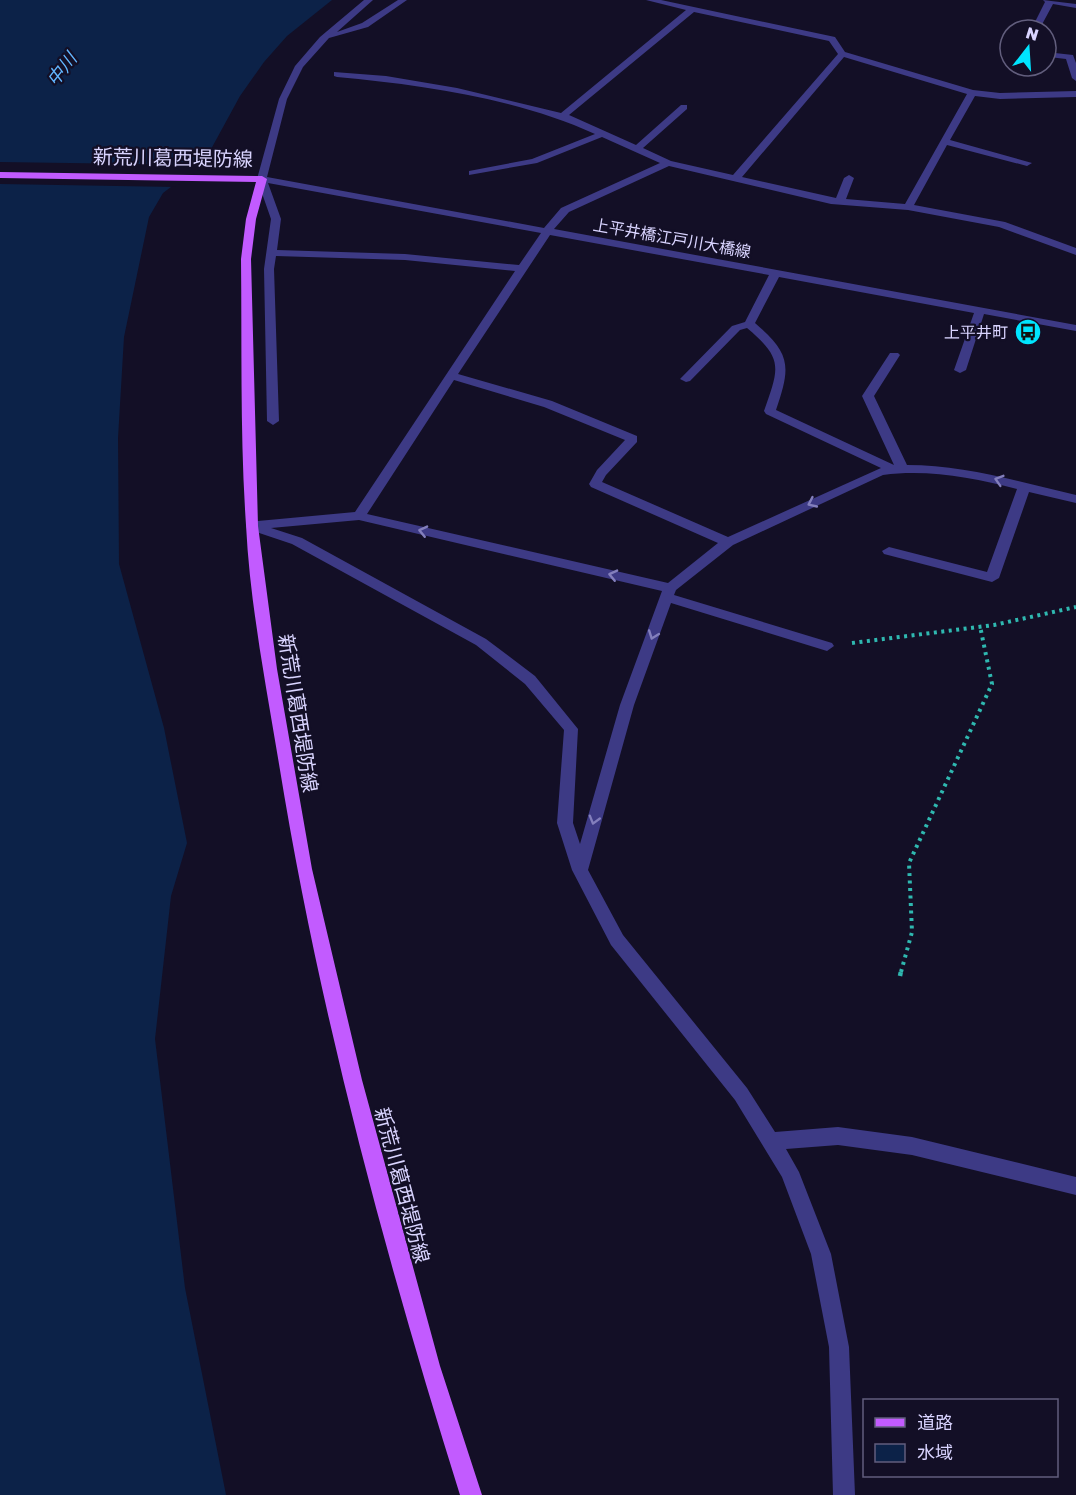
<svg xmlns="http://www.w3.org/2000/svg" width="1076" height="1495" viewBox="0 0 1076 1495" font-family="'Golos Text','Noto Sans JP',sans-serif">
<rect width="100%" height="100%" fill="#130f26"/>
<path fill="#0c2248" d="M0,0H332L287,36L264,62L240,96L204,162L163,193L149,217L124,337L118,438L119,564L164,728L187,843L171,896L155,1039L185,1288L226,1495H0Z"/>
<path fill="#130f26" d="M0,162L206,165L176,187L0,184Z"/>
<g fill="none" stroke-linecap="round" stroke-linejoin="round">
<g stroke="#2fb8b0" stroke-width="4" stroke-dasharray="3 4.5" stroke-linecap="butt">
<path d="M852,643L994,625L1076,607"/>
<path d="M901,972L912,932L909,863L992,684L980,626"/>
</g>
<path stroke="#2fb8b0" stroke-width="4.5" stroke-dasharray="4 6" stroke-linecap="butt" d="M900,976L901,971"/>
<g fill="#3d3a85" fill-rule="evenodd">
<path d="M364,0H373L337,32L362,23L398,0H407L368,27L329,38L303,67L287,99L267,177L544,228L561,208L660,163L602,137L537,163L469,175V171L532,159L595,134C516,98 422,85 337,77L334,76V72L386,76L457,88L561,113L686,10L646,0H661L835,37L845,52L973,90L1000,93L1076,91V97L1000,99L975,96L950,140L1032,163L1027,166L947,145L914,205L1005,222L1076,248V255L999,227L908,210L831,204L669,166L569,212L554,229L1076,325V331L984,314L966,370L960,373L954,370L974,313L779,277L755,323C791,354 791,366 776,410L894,465L862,396L890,353H898L900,355L874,396L907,465C965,465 1020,482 1076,495V503L1029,492L999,578L992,582L884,554L882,551L889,547L987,572L1017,489C973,478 929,469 883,475L733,545L676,590L674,595L832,643L834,646L827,651L671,603L634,705L588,870L623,935L747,1088L775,1132L838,1127L912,1137L1076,1177V1195L912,1155L838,1145L786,1149L799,1172L831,1254L849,1347L855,1495H833L829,1347L811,1254L782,1177L735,1100L611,945L572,870L557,823L564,730L525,684L476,645L292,544L247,529L246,526L247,523L258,521L355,512L515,271L405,260L276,256L274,269L279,421L273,425L267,421L264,269L271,219L257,179L279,99L295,66L320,37ZM694,12L829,41L838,54L733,175L671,161L643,148L687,109V105H681L636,145L569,115ZM844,57L967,94L905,204L846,199L854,178L849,175L844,178L836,198L742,177ZM268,183L541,233L519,265L405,254L277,250L281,219ZM550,235L769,275L745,322L732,326L680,379L686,382L690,381L740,330L747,328C784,359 779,368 764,411L766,414L881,468L728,537L602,482L606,475L637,442V436L552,401L458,374ZM454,380L544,407L625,440L597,470L589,484L591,487L718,543L668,583L367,514ZM359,520L662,591L620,705L580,844L573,823L578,729L535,676L486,639L302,538L271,528Z"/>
<path d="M1043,0L1076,4V8L1053,4L1039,30H1031L1045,2Z"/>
<path d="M1046,44L1055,53L1073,55L1076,63V81L1072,78L1066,59L1049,57L1046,53Z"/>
</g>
<path fill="#c25bff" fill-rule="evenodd" d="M0,172L262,176L267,179L256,219L251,259L258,526L277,669L312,869L362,1080L440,1366L482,1495H460C385,1256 319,1011 279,764C266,685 250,605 246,525C240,437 242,347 241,259L246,219L256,182L0,178Z"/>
</g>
<defs><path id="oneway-chevron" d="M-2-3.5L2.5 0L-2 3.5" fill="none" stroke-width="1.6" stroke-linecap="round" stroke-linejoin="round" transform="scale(1.5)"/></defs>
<g stroke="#837fbc">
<use href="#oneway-chevron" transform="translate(999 480) rotate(-163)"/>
<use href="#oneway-chevron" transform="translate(812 503) rotate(155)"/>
<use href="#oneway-chevron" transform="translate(423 531) rotate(-167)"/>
<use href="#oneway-chevron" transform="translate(613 575) rotate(-167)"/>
<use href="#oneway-chevron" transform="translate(653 635) rotate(110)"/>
<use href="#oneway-chevron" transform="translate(594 820) rotate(106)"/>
</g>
<defs>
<symbol id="bus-disc" viewBox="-11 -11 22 22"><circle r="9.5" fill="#00e5ff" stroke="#130f26"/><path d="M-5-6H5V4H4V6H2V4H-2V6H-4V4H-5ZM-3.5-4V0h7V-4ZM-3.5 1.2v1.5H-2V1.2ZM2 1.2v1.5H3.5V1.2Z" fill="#111"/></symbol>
</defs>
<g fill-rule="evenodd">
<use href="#bus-disc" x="1013" y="317" width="30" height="30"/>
</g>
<g text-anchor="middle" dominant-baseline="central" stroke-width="4.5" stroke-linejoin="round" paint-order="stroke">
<g font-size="16" fill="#d9d4ff" stroke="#130f26">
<text transform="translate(672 238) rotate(10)">上平井橋江戸川大橋線</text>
</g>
<g font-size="16" fill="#d9d4ff" stroke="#130f26" text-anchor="end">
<text x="1008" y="332">上平井町</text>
</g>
<g font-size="18" font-style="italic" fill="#62b6ff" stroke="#130f26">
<text transform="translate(61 69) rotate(-52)">中川</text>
</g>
<g font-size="20" fill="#d9d4ff" stroke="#130f26">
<text transform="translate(173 157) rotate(1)">新荒川葛西堤防線</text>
<text transform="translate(299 713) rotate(81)">新荒川葛西堤防線</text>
<text transform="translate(403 1185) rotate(75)">新荒川葛西堤防線</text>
</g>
</g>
<rect x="863" y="1399" width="195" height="78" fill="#130f26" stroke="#625e7d" stroke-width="1.5"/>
<rect x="875" y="1418" width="30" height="9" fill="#c25bff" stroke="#625e7d" stroke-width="1.5"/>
<text x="917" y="1429" font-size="18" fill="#d9d4ff">道路</text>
<rect x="875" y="1444" width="30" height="18" fill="#0c2248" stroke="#625e7d" stroke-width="1.5"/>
<text x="917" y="1459" font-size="18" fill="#d9d4ff">水域</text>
<g transform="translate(1028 48) rotate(17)"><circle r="28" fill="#130f26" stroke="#625e7d" stroke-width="1.5"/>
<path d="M0-4.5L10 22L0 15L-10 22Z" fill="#00e5ff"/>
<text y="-9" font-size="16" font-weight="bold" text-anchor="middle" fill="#d9d4ff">N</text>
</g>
</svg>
